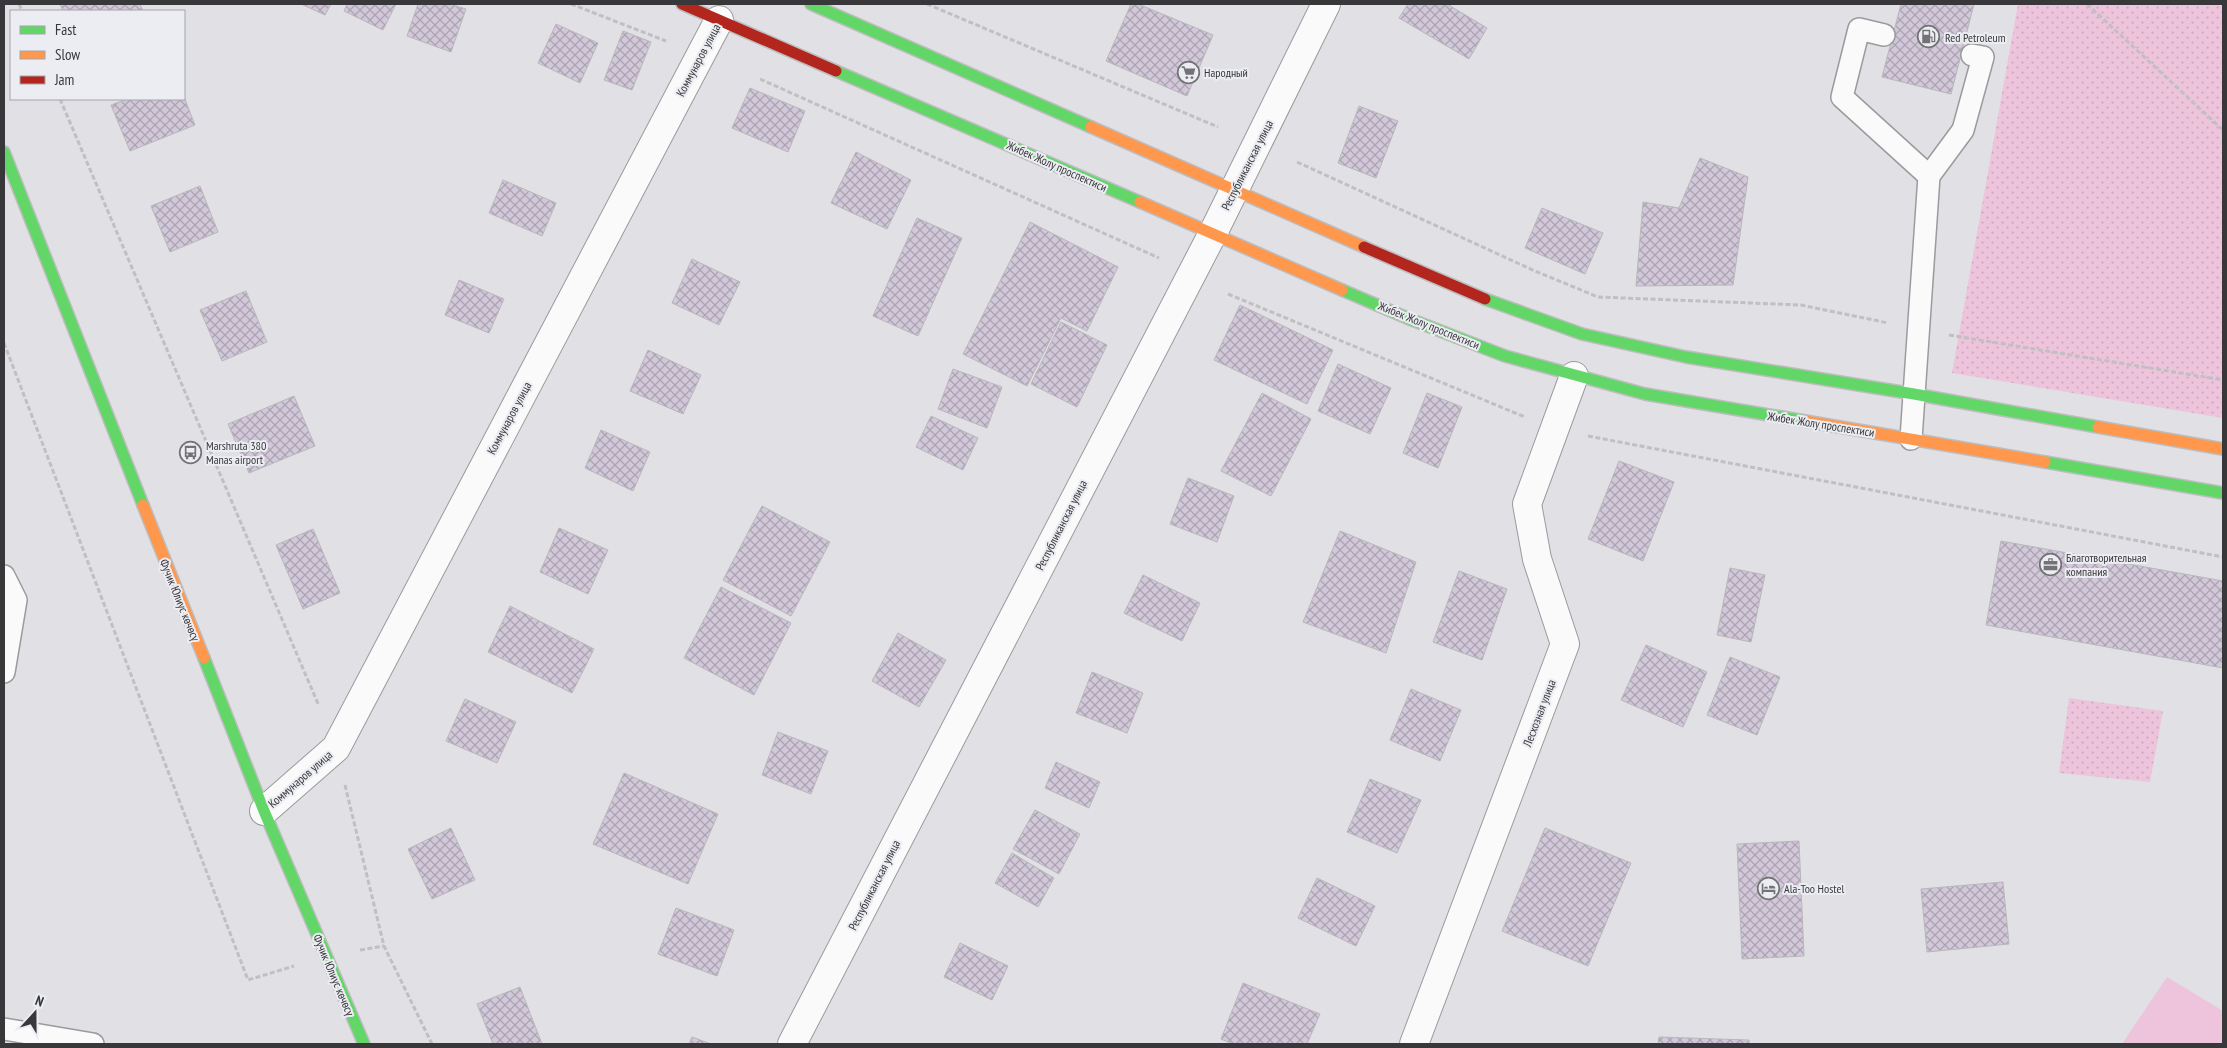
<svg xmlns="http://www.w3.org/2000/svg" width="2227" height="1048" viewBox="0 0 2227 1048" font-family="'PT Sans Narrow',sans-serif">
<defs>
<pattern id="park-dots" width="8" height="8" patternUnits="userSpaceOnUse" patternTransform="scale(1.25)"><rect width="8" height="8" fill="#edc4dc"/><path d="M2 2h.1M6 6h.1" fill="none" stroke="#cca9be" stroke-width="1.8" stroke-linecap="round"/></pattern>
<pattern id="building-cross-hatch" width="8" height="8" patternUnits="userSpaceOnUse" patternTransform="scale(1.25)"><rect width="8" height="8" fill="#d2c8d9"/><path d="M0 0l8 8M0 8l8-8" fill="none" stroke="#aba3b1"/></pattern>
</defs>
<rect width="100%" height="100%" fill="#e0e0e5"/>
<path fill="#edc4dc" d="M2167,977L2223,1011V1044H2122Z"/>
<g fill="url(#park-dots)">
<path d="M2018,4H2223V418L1952,373Z"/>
<path d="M2069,698L2163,711L2150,782L2059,773Z"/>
</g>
<g fill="url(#building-cross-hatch)" stroke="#b8b8bb">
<path d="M60,4H140L143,11H63Z"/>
<path d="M301,4H331L325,15Z"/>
<path d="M347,4H396L383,30L344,11Z"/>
<path d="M418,4H450L466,9L451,52L407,36Z"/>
<path d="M1131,4H1138L1213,35L1187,96L1106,61Z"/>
<path d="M1408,4H1447L1487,28L1469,59L1399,18Z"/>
<path d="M1901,4H1974L1951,94L1882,77Z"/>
<path d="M556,24L598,43L580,83L538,63Z"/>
<path d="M623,31L651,42L632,90L604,80Z"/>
<path d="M750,88L805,111L788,152L732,128Z"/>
<path d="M184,97L195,125L130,151L111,105L127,99Z"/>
<path d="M1359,106L1398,121L1376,178L1338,163Z"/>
<path d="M856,152L911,180L887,229L831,203Z"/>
<path d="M1700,158L1748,177L1733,285L1636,286L1643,202L1679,208Z"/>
<path d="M503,180L556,203L542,236L489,213Z"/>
<path d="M200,186L218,232L170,252L151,206Z"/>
<path d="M1542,208L1603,233L1585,274L1525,248Z"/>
<path d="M917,218L962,238L918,336L873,316Z"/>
<path d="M1030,222L1118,267L1087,331L1061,318L1027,386L963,354Z"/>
<path d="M692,259L740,282L719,325L672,303Z"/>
<path d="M459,280L504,299L489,333L445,315Z"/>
<path d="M246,291L267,342L222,361L200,310Z"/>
<path d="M1240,305L1333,350L1307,404L1214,360Z"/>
<path d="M1061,322L1107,345L1077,407L1031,384Z"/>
<path d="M648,350L701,375L683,414L630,391Z"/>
<path d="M1338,364L1391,388L1370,434L1318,411Z"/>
<path d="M953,369L1002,387L987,428L938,409Z"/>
<path d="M1262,393L1311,419L1271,496L1221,471Z"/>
<path d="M1427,393L1462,407L1438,468L1403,453Z"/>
<path d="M294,396L315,446L249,473L228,424Z"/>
<path d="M931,416L978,438L963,470L916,447Z"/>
<path d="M601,430L650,452L633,491L585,468Z"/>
<path d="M1619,461L1674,482L1643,561L1588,539Z"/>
<path d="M1188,478L1234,496L1217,542L1170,524Z"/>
<path d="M762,506L830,542L791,616L723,580Z"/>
<path d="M559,528L608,550L588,594L540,572Z"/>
<path d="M313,529L340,593L303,609L276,545Z"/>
<path d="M1340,531L1416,562L1386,653L1303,622Z"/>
<path d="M2001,541L2223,581V668L1986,625Z"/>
<path d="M1730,568L1765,575L1751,642L1717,635Z"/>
<path d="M1459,571L1507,589L1482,660L1433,642Z"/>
<path d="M1143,575L1200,603L1182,641L1124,613Z"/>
<path d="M721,587L791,623L754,695L684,658Z"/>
<path d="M510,606L594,649L572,693L488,652Z"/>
<path d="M898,633L946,660L919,707L872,681Z"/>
<path d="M1646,645L1707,672L1683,727L1621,700Z"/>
<path d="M1730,657L1780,677L1757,735L1707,715Z"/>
<path d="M1092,672L1143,693L1127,733L1076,713Z"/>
<path d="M1411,689L1461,710L1440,761L1390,740Z"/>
<path d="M465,699L516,722L497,763L446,741Z"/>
<path d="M778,732L828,751L811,794L762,775Z"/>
<path d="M1056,762L1100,782L1089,808L1045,788Z"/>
<path d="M624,773L718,814L688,884L593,844Z"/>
<path d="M1370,779L1421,800L1397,853L1347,832Z"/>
<path d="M1035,810L1080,834L1059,874L1013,849Z"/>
<path d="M451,828L475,880L432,899L408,849Z"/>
<path d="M1545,828L1631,863L1588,966L1502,931Z"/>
<path d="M1799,841L1804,956L1742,959L1737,844Z"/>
<path d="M1012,853L1054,878L1038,907L995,883Z"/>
<path d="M1317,878L1375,906L1356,946L1298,918Z"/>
<path d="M2003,882L2009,944L1927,952L1921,889Z"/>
<path d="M676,908L734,930L717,976L658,954Z"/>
<path d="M960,943L1008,966L992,1000L944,977Z"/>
<path d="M1243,983L1320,1014L1307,1044H1233L1221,1039Z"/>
<path d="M520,987L542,1044H493L477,1004Z"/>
<path d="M692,1037L711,1044H689Z"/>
<path d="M1659,1037L1749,1040V1044H1658Z"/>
</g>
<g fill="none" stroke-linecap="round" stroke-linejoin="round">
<defs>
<g id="lane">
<path d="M1884,35L1859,29L1842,97L1929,176"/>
<path d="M1911,439L1929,176L1963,130L1983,57L1972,55"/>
<path d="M4,576L16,600L4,672"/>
<path d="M4,1029L93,1044"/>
</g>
<g id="street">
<path d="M264,811L336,748L719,20"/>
<path d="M792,1044L1213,233L1326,4"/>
<path d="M1414,1044L1565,644L1537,559L1527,504L1574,376"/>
</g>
<g id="fast">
<path d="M811,4L1091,127"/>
<path d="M836,71L1140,202"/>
<path d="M4,152L143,505"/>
<path d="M1342,290L1412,320L1505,356L1645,394L1805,421"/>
<path d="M1485,299L1582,334L1686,357L1914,394L2098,427"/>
<path d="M2045,462L2223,493"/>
<path d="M204,658L264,811L364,1044"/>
</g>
<g id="slow">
<path d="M1091,127L1364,247"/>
<path d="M1140,202L1342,290"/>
<path d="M1805,421L2045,462"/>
<path d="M2098,427L2223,449"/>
<path d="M143,505L204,658"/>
</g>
<g id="jam">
<path d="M682,4L836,71"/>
<path d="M1364,247L1485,299"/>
</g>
</defs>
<use href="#lane" stroke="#9b9b9e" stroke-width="24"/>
<use href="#street" stroke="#9b9b9e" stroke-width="30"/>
<use href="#fast" stroke="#bdbdbf" stroke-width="14"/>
<use href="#slow" stroke="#bdbdbf" stroke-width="14"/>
<use href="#jam" stroke="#bdbdbf" stroke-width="14"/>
<g stroke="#c0c0c2" stroke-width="3" stroke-dasharray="5 2.5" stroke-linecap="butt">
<path d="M19,4L22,11"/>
<path d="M571,4L666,41"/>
<path d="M927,4L1218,127"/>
<path d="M2087,4L2223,130"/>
<path d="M760,79L1159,258"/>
<path d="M60,99L319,706"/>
<path d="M1297,162L1535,271L1598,297L1801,305L1888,323"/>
<path d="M1228,294L1525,417"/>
<path d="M1949,335L2223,380"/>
<path d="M4,343L248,980L294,966"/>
<path d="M1588,436L2223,557"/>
<path d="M345,785L384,946L432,1044"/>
<path d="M360,950L384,946"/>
</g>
<use href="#lane" stroke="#fafafb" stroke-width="21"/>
<use href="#street" stroke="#fafafb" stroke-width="28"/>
<use href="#fast" stroke="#63d668" stroke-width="11"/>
<use href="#slow" stroke="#ff974d" stroke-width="11"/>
<use href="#jam" stroke="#b3261e" stroke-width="11"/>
</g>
<defs>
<symbol id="fuel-ring" viewBox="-11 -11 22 22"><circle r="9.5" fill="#ecedf3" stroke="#737376" stroke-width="1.5"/><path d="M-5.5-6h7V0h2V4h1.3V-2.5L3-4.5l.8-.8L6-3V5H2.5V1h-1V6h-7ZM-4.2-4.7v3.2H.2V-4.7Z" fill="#737376"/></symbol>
<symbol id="supermarket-ring" viewBox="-11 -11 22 22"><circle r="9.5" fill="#ecedf3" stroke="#737376" stroke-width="1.5"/><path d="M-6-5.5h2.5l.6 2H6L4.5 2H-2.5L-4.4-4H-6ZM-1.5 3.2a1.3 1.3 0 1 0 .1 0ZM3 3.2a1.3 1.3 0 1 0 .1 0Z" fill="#737376"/></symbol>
<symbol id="bus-ring" viewBox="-11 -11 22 22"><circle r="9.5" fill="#ecedf3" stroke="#737376" stroke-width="1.5"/><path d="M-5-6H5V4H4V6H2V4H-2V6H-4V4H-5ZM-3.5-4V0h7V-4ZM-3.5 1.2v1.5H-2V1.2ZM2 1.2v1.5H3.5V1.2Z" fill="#737376"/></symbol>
<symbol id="office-ring" viewBox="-11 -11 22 22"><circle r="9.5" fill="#ecedf3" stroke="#737376" stroke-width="1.5"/><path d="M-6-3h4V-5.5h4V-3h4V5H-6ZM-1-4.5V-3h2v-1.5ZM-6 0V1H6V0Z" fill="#737376"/></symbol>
<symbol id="hotel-ring" viewBox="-11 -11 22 22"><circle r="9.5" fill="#ecedf3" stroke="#737376" stroke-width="1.5"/><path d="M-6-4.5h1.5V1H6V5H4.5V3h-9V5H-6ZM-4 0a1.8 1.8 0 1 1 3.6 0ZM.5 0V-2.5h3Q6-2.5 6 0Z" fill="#737376"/></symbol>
</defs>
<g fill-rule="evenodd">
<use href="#fuel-ring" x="1916" y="24" width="25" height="25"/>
<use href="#supermarket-ring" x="1176" y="60" width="25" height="25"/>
<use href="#bus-ring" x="178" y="440" width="25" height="25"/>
<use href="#office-ring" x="2038" y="552" width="25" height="25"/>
<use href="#hotel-ring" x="1756" y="876" width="25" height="25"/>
</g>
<g text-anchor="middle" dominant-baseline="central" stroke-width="4" stroke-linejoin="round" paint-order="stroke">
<g font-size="12" fill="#38383b" stroke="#ecedf3" text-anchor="start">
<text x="1945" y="37">Red Petroleum</text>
<text x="1204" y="72">Народный</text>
<text x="206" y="445">Marshruta 380<tspan x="206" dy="14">Manas airport</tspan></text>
<text x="2066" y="557">Благотворительная<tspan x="2066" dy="14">компания</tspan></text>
<text x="1784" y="888">Ala-Too Hostel</text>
</g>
<g font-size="12" fill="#38383b" stroke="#ecedf3">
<text transform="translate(698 60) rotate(-62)">Коммунаров улица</text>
<text transform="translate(1247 165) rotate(-63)">Республиканская улица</text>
<text transform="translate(1057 166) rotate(24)">Жибек Жолу проспектиси</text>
<text transform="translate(1429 325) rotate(22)">Жибек Жолу проспектиси</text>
<text transform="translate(509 418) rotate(-62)">Коммунаров улица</text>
<text transform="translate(1821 424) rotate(9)">Жибек Жолу проспектиси</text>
<text transform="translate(1061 525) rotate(-63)">Республиканская улица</text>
<text transform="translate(180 600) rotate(68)">Фучик Юлиус көчөсү</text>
<text transform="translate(1539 713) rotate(-69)">Лесхозная улица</text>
<text transform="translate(300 779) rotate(-41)">Коммунаров улица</text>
<text transform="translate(874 885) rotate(-63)">Республиканская улица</text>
<text transform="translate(334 975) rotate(67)">Фучик Юлиус көчөсү</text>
</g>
</g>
<rect width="2227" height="1048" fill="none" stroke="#38383b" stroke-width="10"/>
<rect x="10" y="10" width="175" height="90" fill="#ecedf3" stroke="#a4a5a9"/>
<rect x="20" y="26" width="25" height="8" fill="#63d668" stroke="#a4a5a9"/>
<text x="55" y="35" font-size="15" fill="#38383b">Fast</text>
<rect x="20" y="51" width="25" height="8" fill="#ff974d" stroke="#a4a5a9"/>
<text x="55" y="60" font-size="15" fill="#38383b">Slow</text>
<rect x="20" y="76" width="25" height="8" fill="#b3261e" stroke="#a4a5a9"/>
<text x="55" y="85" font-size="15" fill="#38383b">Jam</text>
<g transform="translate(35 1013) rotate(21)" stroke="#ecedf3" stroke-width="4" paint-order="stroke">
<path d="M0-4L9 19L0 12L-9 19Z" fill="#38383b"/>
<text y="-8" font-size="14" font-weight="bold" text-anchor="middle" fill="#38383b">N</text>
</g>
</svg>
